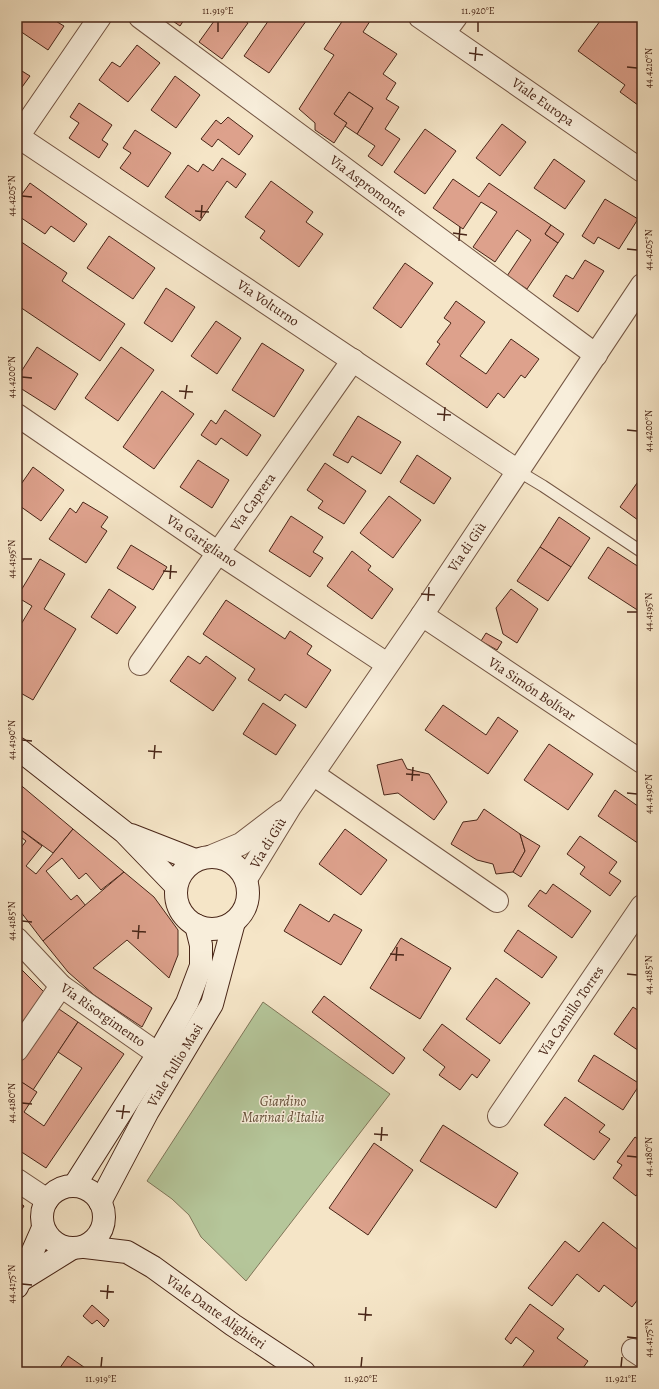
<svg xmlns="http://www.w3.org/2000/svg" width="659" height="1389" viewBox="0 0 659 1389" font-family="Alegreya,serif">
<rect width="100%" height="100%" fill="#f5e5c7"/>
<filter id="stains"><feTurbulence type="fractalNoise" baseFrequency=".005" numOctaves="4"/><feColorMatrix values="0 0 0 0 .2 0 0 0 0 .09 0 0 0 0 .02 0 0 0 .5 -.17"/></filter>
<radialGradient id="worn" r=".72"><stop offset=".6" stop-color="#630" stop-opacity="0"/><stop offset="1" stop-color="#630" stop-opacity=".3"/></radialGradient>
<path fill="#b5c69a" stroke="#7f7659" d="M263,1002L390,1094L246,1281L201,1237L189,1215L172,1199L147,1181Z"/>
<g fill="#dda18c" stroke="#492618">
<path d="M17,17H49L64,26L48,50L17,29Z"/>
<path d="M167,17H186L180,26Z"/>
<path d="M217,17H239L248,23L222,59L199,42Z"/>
<path d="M271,17H309L269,73L244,56Z"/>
<path d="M345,17L372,18L363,32L397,54L383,74L396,83L386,99L399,107L385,129L400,139L382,166L368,156L375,146L357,134L373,108L349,92L334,114L347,123L334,143L315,130V123L299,109L334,55L324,49Z"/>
<path d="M603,17H642V35L638,41L642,44V108L620,92L625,85L578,51Z"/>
<path d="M137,45L160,63L128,102L99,80L112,62L120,67Z"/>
<path d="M17,68L30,76L17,94Z"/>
<path d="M175,76L200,95L176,128L151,110Z"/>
<path d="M349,92L373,108L357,134L345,126L347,123L334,114Z"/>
<path d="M79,103L112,125L102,140L108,144L99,158L69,138L79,123L70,117Z"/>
<path d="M228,117L253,136L239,155L218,139L212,147L201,139L216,120L221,124Z"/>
<path d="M502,124L526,142L500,176L476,158Z"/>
<path d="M425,129L456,151L425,194L394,172Z"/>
<path d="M135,130L171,153L148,187L120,168L131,153L123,148Z"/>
<path d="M222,158L246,174L236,188L227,181L200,221L165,197L188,165L198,172L203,164L213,171Z"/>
<path d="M554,159L585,181L565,209L534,188Z"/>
<path d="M453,179L479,197L489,183L551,225L545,234L558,243L527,289L507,276L531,240L517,230L495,262L473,247L497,212L481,202L463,229L433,208Z"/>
<path d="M271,181L313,212L306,222L323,234L299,267L260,238L265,231L245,217Z"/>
<path d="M30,183L87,224L74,242L51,226L45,234L17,215V201Z"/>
<path d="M605,199L638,219L619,249L598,237L594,244L582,236Z"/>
<path d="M551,225L564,234L558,243L545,234Z"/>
<path d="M109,236L155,268L133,299L87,268Z"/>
<path d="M17,239L67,273L62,281L125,324L100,361L17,305Z"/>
<path d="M585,260L604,271L578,312L553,296L566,275L573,279Z"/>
<path d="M405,263L433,283L401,328L373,308Z"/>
<path d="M166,288L195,307L172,342L144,323Z"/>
<path d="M456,301L485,322L460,356L486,374L511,339L539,359L525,378L521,375L504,398L498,393L487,408L426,364L440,344L437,342L451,323L444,318Z"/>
<path d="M216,321L241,338L217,374L191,356Z"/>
<path d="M262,343L304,370L274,417L232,390Z"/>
<path d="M37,347L78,374L55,410L17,386V378Z"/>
<path d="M121,347L154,370L118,421L85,398Z"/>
<path d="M162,391L194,414L154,469L123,447Z"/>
<path d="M225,410L261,435L247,456L221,438L216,445L201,435L211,420L216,424Z"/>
<path d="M358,416L401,442L381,474L352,456L348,463L333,455Z"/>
<path d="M417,455L451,478L434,504L400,482Z"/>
<path d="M198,460L229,480L212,508L180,487Z"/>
<path d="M325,463L366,491L344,524L318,508L323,501L307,490Z"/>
<path d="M33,467L64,490L41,521L17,504V490Z"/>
<path d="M642,476V523L620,507Z"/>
<path d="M389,496L421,520L393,558L360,533Z"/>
<path d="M83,502L108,517L101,527L107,531L86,563L49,539L70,508L76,513Z"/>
<path d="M291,516L323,537L313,552L323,558L310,577L269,551Z"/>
<path d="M559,517L590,538L571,567L540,547Z"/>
<path d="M131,545L167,567L153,590L117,568Z"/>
<path d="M540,547L571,567L548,601L517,581Z"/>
<path d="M608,547L642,569V613L588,578Z"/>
<path d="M352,551L371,566L368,570L393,589L372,619L327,586Z"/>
<path d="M40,559L65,574L44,609L76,629L33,700L17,691V631L32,606L17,597Z"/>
<path d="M109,589L136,607L117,634L91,617Z"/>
<path d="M511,589L538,609L517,643L503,634L496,608Z"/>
<path d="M226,600L285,639L290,631L312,646L307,654L331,670L306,708L285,694L280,701L248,680L255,669L203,634Z"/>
<path d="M486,633L502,642L497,650L481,641Z"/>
<path d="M188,656L200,664L206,656L236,678L213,711L170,681Z"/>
<path d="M263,703L296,725L276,755L243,734Z"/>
<path d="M443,705L486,735L498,717L518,731L488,774L425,730Z"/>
<path d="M549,744L593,774L568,810L524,780Z"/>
<path d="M402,759L407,769L429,774L447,802L434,820L398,793L384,795L377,765Z"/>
<path d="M17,782L73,829L53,853L17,827Z"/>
<path d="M615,790L642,809V846L598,816Z"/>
<path d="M484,809L520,834L525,851L513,872L496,874L493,864L477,860L451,844L463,822L477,820Z"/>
<path d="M17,827L42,846L26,866L36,874L73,829L124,872L101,890L86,873L79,879L62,858L46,871L71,900L77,895L86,906L43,941L17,907V853L26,841L17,834Z"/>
<path d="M345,829L387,860L361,895L319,864Z"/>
<path d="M520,834L540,846L521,877L513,872L525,851Z"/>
<path d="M580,836L617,862L609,873L621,881L610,896L580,874L585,867L567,854Z"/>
<path d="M124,872L154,897L178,930V955L169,978L127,940L93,968L152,1008L142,1027L94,995L68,972L43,941Z"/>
<path d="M553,884L591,911L572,938L528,906L540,890L546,894Z"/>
<path d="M300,904L329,922L334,914L362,930L341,965L284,931Z"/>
<path d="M518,930L557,957L542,978L504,951Z"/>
<path d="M401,938L451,968L420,1019L370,988Z"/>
<path d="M17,965L44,992L17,1031Z"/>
<path d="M496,978L530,1003L500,1044L466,1019Z"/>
<path d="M324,996L405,1058L393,1074L312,1012Z"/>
<path d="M56,1007L78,1022L33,1090L17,1079V1066Z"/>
<path d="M633,1007L642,1013V1053L614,1034Z"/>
<path d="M78,1022L124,1054L46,1168L17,1149V1079L37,1092L24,1112L44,1126L82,1068L58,1052Z"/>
<path d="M442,1024L490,1060L477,1078L472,1074L460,1090L439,1075L445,1067L423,1050Z"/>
<path d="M594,1055L640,1084L623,1110L578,1081Z"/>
<path d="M565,1097L605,1125L599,1132L610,1139L594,1160L544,1125Z"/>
<path d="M443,1125L518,1173L496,1208L420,1161Z"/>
<path d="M635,1137L641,1141L642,1139V1188L636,1196L613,1178L622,1165L617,1162Z"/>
<path d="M374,1143L413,1170L368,1235L329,1208Z"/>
<path d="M17,1201L24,1206L17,1217Z"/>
<path d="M603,1222L637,1249L642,1243V1294L632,1307L604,1285L599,1292L577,1274L552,1306L528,1288L565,1241L579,1252Z"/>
<path d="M530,1304L564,1329L557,1338L588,1361L580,1372H519L534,1351L516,1337L511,1344L505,1339Z"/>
<path d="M92,1305L109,1320L104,1327L97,1320L92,1324L83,1316Z"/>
<path d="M68,1356L91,1372H57Z"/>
</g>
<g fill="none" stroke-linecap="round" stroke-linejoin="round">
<defs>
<path id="lane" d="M518,471L543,486L642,552"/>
<g id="street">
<path d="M140,17L596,355"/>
<path d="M420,17L642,171"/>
<path d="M444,33L456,17"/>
<path d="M17,136L518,471"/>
<path d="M17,138L100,17"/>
<path d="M17,415L217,552L387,664"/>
<path d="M422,615L642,762"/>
<path d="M140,664L353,360"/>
<path d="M313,774L497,901"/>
<path d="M212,856L241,844L283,812"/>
<path d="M246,879L290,807L422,615L642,285"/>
<path d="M17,939L61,986L158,1054"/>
<path d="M17,1050L61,986"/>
<path d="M499,1116L642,906"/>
<path d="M17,1180L47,1200"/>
<path d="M633,1350L642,1356"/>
</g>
<g id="secondary">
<path d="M17,748L124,832L176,886"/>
<path d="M131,835L195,860"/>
<circle cx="212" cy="893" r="36"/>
<circle cx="73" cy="1217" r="31"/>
<path d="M74,1186L158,1054L187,1003L201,966V945L196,925"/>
<path d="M100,1202L148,1111L212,1004L234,922"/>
<path d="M85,1247L127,1252L153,1267L233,1325L304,1372"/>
<path d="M21,1280L71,1249"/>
<path d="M17,1287L43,1228"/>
</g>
</defs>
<use href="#lane" stroke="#745644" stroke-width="13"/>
<use href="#street" stroke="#745644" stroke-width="24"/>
<use href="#secondary" stroke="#492618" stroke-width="24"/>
<use href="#lane" stroke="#f8eedb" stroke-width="11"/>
<use href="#street" stroke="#f8eedb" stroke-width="22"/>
<use href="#secondary" stroke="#f8eedb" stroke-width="22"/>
</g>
<path fill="none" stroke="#492618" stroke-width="1.5" d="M218,32V22M478,32V22M469,53L483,55M475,61L476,47M627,67L637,68M22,196L32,197M195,211L209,212M201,218L202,205M453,233L467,235M459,241L460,227M627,249L637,250M22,377L32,378M179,391L193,392M185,399L187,385M437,414L451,415M444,421L445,407M627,430L637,431M22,559H32M163,571L177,572M170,579L171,565M421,594L435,595M428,601L429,587M627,612H637M22,740L32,741M148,751L162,752M154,759L155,745M406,774L420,775M412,781L413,767M627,793L637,794M22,921L32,922M132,931L146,932M138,939L139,925M390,954L404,955M396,961L397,947M627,974L637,975M22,1103L32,1104M116,1111L130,1112M122,1119L124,1105M374,1134L388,1135M381,1141L382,1127M627,1156L637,1157M22,1284L32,1285M100,1291L114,1292M107,1299L108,1285M358,1314L372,1315M365,1321L366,1307M627,1337L637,1338M101,1367L102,1357M361,1367L362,1357M621,1367L622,1357"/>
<g text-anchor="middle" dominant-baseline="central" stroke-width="3" stroke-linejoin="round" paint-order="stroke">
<g font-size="14" fill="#492618" stroke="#f8eedb">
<text transform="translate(543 102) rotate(35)">Viale Europa</text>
<text transform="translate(368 186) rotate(37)">Via Aspromonte</text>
<text transform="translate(268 303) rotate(34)">Via Volturno</text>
<text transform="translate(253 502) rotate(-55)">Via Caprera</text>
<text transform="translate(202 541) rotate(34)">Via Garigliano</text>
<text transform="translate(467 547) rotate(-56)">Via di Giù</text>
<text transform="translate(532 689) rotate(34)">Via Simón Bolívar</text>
<text transform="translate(268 843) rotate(-59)">Via di Giù</text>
<text transform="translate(571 1011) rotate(-56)">Via Camillo Torres</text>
<text transform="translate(103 1015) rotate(35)">Via Risorgimento</text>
<text transform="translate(175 1065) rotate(-59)">Viale Tullio Masi</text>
<text transform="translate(216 1312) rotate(35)">Viale Dante Alighieri</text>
</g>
<g font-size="14" font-style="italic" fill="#644e38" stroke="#f8eedb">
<text x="283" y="1101">Giardino<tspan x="283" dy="16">Marinai d'Italia</tspan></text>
</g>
</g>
<rect width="659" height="1389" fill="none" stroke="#f5e5c7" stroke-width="44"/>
<rect x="22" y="22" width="615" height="1345" fill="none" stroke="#492618" stroke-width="1.5"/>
<g font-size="10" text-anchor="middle" fill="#492618">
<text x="218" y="14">11.919°E</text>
<text x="478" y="14">11.920°E</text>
<text transform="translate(648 68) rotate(-90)" y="4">44.4210°N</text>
<text transform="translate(11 196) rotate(-90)" y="4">44.4205°N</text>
<text transform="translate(648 250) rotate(-90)" y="4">44.4205°N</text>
<text transform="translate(11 377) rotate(-90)" y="4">44.4200°N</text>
<text transform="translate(648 431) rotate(-90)" y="4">44.4200°N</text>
<text transform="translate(11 559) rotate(-90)" y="4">44.4195°N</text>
<text transform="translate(648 612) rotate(-90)" y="4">44.4195°N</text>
<text transform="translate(11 740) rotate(-90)" y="4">44.4190°N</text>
<text transform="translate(648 794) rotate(-90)" y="4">44.4190°N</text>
<text transform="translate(11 921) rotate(-90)" y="4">44.4185°N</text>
<text transform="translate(648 975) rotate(-90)" y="4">44.4185°N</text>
<text transform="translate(11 1103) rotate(-90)" y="4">44.4180°N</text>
<text transform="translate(648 1157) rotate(-90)" y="4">44.4180°N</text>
<text transform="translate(11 1284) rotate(-90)" y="4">44.4175°N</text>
<text transform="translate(648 1338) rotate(-90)" y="4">44.4175°N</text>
<text x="101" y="1382">11.919°E</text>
<text x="361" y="1382">11.920°E</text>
<text x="621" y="1382">11.921°E</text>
</g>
<rect width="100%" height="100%" filter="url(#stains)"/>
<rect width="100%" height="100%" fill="url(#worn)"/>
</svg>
